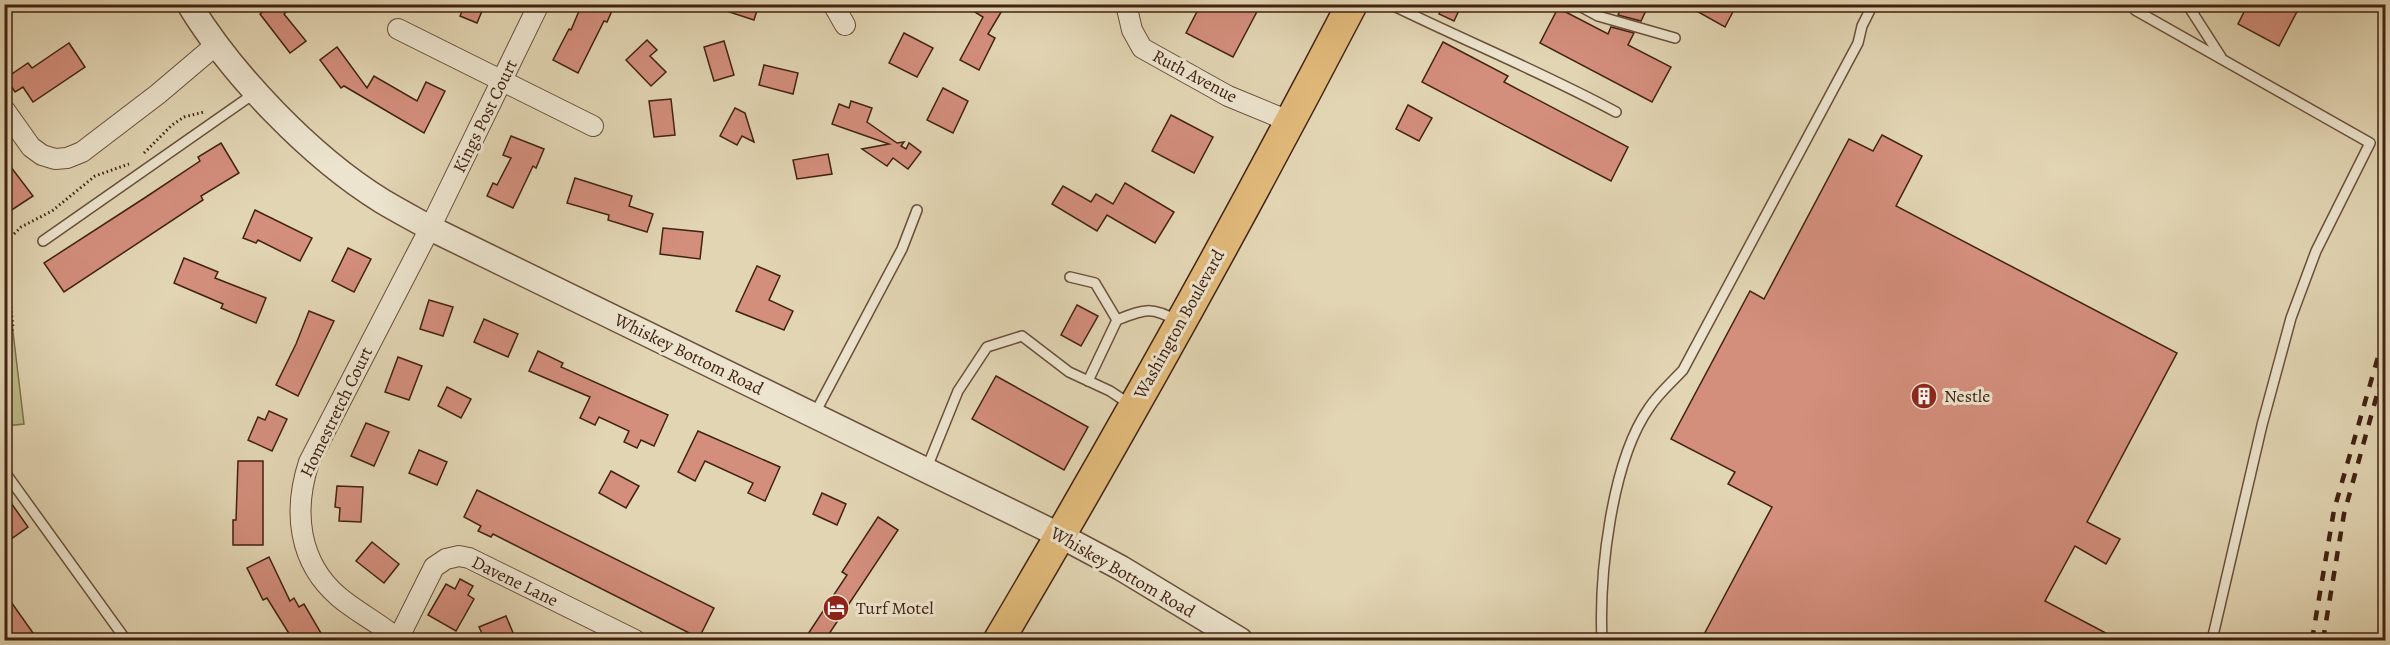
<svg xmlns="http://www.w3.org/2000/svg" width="2390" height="645" viewBox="0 0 2390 645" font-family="Alegreya,serif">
<rect width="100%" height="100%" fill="#e2d5b3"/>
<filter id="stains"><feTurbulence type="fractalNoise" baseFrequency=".00333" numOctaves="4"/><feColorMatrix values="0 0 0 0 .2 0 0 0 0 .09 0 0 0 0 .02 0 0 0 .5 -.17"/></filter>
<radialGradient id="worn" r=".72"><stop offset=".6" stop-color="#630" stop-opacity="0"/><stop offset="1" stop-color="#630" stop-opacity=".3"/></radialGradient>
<path fill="#babb88" stroke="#7e6e4d" stroke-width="1.5" d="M5,265L24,424L5,426H4Z"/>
<g fill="#d38e7c" stroke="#422212" stroke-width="1.5">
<path d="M272,4H296L284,14L306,41L290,53L260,14Z"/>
<path d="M465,4H485L477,23L460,16Z"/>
<path d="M582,4H615L607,22L604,21L578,73L553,60L569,29L571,30Z"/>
<path d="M714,4H759L754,20L714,7Z"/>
<path d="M962,4H1006L988,34L995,38L979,70L960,60L983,17Z"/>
<path d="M1201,4H1261L1233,57L1186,33Z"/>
<path d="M1444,4H1462L1454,21L1439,14Z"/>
<path d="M1623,4H1649L1641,21L1618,15Z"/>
<path d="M1684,4H1737L1725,27Z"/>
<path d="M2248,4H2301L2279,46L2238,24Z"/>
<path d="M1558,8L1608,34L1611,27L1634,33L1628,45L1671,67L1652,102L1540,43Z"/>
<path d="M904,33L933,48L917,77L889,63Z"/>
<path d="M647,40L657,50L650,56L666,72L651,86L626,60Z"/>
<path d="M724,41L734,75L714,81L704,47Z"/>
<path d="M1443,42L1508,76L1504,82L1628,147L1611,181L1422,82Z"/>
<path d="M69,43L85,67L33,102L23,87L15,92L6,78L28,63L32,68Z"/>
<path d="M337,47L367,88L374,76L417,101L426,82L445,91L424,133L344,86L341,88L320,60Z"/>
<path d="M764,65L798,73L793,94L759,85Z"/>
<path d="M943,88L968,101L953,133L927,120Z"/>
<path d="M671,99L675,135L654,137L649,101Z"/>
<path d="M851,101L872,108L867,122L897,143L904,142L901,146L906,149L909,143L921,152L908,169L893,158L887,166L862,149L889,144L832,124L839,104L849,108Z"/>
<path d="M1408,105L1432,118L1419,141L1396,129Z"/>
<path d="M735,108L745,113L754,142L742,136L737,145L720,136Z"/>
<path d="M1171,115L1213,137L1194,173L1152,151Z"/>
<path d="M1882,135L1922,156L1896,206L2177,353L2087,522L2120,539L2106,564L2075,546L2045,601L2119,640H1701L1772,507L1728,484L1735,472L1671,439L1750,291L1764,299L1849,139L1873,151Z"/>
<path d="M511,136L544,149L536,168L533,166L513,208L487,196L493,183L497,185L511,158L503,155Z"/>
<path d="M221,143L239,173L201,196L203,200L64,292L44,263L146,197L200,161L198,157Z"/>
<path d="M828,154L832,174L797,179L793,160Z"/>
<path d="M4,158L33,196L4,215Z"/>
<path d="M575,178L632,196L629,206L653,214L647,232L608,220L609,215L567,203Z"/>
<path d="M1125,183L1174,212L1155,243L1107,215L1097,231L1052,204L1063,186L1091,202L1096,194L1113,204Z"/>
<path d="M255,210L312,238L300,261L258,240L256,243L243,238Z"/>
<path d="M663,228L703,232L700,259L660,254Z"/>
<path d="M348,248L371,259L354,292L332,281Z"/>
<path d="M184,258L218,272L215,278L266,298L256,323L221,308L223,304L174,283Z"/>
<path d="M757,266L780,276L769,300L793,311L784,330L736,311Z"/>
<path d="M429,300L453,307L443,336L420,329Z"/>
<path d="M1077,305L1098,316L1081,346L1061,335Z"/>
<path d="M309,311L334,321L298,396L276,385L296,344Z"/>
<path d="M484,319L518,334L508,357L474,342Z"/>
<path d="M538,351L563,363L561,367L668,415L654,446L641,440L637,448L624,442L629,431L599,417L595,425L580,418L590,397L529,371Z"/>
<path d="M398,357L422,366L409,400L385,392Z"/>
<path d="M996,376L1088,427L1064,470L972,419Z"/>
<path d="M447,387L471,399L461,418L438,406Z"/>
<path d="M269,411L287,419L272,451L248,440L258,417L265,420Z"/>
<path d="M366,423L389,432L374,466L351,456Z"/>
<path d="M698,431L780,467L765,501L748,493L753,483L705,461L695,481L678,472Z"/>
<path d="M419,450L447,462L437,485L409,473Z"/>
<path d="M238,461H263V545H233V520H236Z"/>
<path d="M611,471L639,486L626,508L599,493Z"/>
<path d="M337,486L363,487L361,522L339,521L340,508L335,507Z"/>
<path d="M477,490L714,608L699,638L493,534L491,537L478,531L481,526L464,517Z"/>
<path d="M4,493L28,527L4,544Z"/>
<path d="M822,493L846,504L837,525L813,514Z"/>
<path d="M878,517L898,530L825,640H804L847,575L842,572Z"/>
<path d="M372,542L399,564L384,583L356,561Z"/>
<path d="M269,557L290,601L294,598L299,607L304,604L325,640H293L267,598L263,600L247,568Z"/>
<path d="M460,579L473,586L468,595L474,599L456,631L428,615L446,584L455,589Z"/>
<path d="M4,592L38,640H4Z"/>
<path d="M506,616L516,640H485L479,627Z"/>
</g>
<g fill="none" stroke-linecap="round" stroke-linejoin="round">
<defs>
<g id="service">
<path d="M1390,4C1465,41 1542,72 1616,112"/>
<path d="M1576,4L1598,16L1675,38"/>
<path d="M2134,4L2135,10L2370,143L2316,251L2291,318L2262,425L2212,640"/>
<path d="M2187,4L2221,57"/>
<path d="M43,241L255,93"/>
<path d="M1070,277L1095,283L1117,320"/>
<path d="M1088,381L1117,320C1145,309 1151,306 1178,321"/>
<path d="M814,415L902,249L917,210"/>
<path d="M926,470L958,391L987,347L1022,336L1069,372L1110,391L1131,405"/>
<path d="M4,471L126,640"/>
<path d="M1602,640C1599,576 1611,462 1649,408C1658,394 1672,382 1683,370L1858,43L1862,26L1873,4"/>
</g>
<g id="minor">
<path d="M833,4L845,25"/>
<path d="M1126,4L1132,30L1142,48L1228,96L1291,122"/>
<path d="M398,29L593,126"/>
<path d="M4,109L31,147L42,155L55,159L67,158L82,152L158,94L217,44"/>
<path d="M398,639L434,567L446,559L459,556L469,558L635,640"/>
<path d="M399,640C381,624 358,613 339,597C298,562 293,511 309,462L430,228L539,4"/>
</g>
<path id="tertiary" d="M189,4C232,75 311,157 382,201C397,210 414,219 430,228L1061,536L1121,568L1240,640"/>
<path id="primary" d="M999,640C1122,432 1240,219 1352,4"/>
</defs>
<use href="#service" stroke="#6a4f3a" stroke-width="12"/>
<use href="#minor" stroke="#6a4f3a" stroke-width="22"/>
<use href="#tertiary" stroke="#6a4f3a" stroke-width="27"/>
<use href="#primary" stroke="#422212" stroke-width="33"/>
<g stroke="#422212" stroke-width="3" stroke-dasharray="1.5 3" stroke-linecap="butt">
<path d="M144,153L172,125L184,117L204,112"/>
<path d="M4,340L9,338L13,328L6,262L7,249L11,237L21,227L52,211L95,176L129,164"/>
</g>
<use href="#service" stroke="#ece4ce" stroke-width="9"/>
<use href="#minor" stroke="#ece4ce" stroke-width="20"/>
<use href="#tertiary" stroke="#ece4ce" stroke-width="24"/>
<use href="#primary" stroke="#e1ba7a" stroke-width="30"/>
<g stroke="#422212" stroke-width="4.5" stroke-dasharray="10 10" stroke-linecap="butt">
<path d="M2312,640L2334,510L2386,329"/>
<path d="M2323,640L2344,514L2386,362"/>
</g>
</g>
<defs>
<symbol id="building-disc" viewBox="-11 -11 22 22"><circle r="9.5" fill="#8f2418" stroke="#ece4ce"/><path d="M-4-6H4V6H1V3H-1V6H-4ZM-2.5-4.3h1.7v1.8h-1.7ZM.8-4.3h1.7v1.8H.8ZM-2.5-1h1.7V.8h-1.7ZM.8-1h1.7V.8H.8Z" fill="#fff"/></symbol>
<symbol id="hotel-disc" viewBox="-11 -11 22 22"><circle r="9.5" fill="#8f2418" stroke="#ece4ce"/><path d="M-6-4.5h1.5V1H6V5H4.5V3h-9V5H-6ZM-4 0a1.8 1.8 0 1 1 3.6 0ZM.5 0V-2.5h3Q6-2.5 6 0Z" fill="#fff"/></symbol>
</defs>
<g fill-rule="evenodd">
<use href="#building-disc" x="1909" y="381" width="30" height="30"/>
<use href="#hotel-disc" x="821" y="593" width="30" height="30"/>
</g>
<g text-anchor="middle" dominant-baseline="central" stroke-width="6" stroke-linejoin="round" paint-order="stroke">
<g font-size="18" fill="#422212" stroke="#ece4ce">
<text transform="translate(1195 76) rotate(28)">Ruth Avenue</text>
<text transform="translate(485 116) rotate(-64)">Kings Post Court</text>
<text transform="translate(1179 324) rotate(-61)">Washington Boulevard</text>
<text transform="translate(689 354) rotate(26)">Whiskey Bottom Road</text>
<text transform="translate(336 412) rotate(-64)">Homestretch Court</text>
<text transform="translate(1123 572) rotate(30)">Whiskey Bottom Road</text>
<text transform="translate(515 581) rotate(26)">Davene Lane</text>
</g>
<g font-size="18" fill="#422212" stroke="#ece4ce" text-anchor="start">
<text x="1944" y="396">Nestle</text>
<text x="856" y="608">Turf Motel</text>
</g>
</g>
<rect width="2390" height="645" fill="none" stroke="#e2d5b3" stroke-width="24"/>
<rect x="6" y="6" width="2378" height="633" fill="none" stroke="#422212" stroke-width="3"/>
<rect x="12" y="12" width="2366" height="621" fill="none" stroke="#422212" stroke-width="1.5"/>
<rect width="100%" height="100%" filter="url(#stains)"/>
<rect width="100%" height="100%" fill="url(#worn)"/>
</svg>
